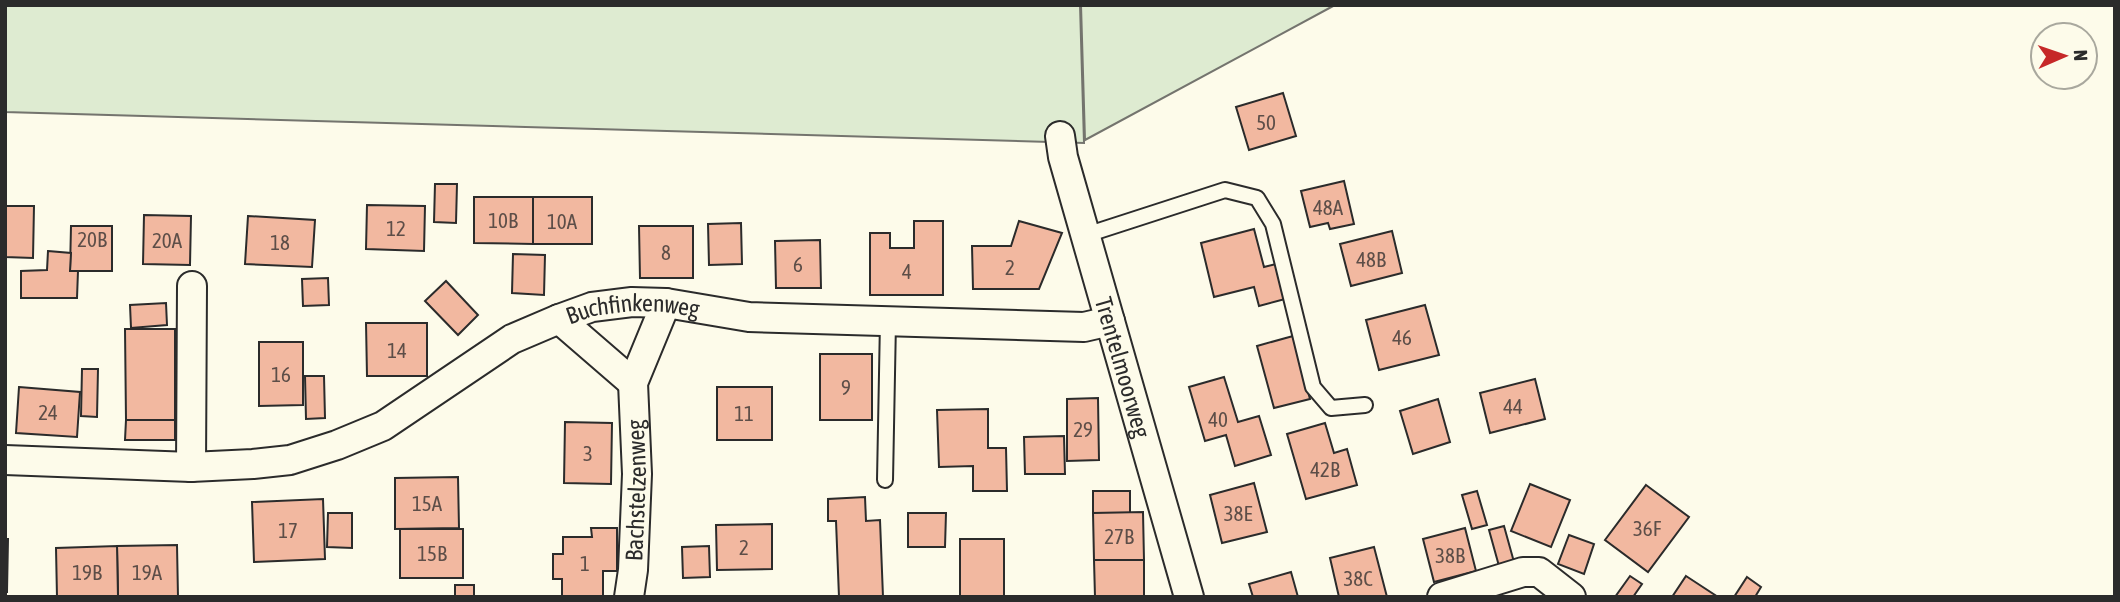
<svg xmlns="http://www.w3.org/2000/svg" width="2120" height="602" viewBox="0 0 2120 602" font-family="'Asap Condensed',sans-serif">
<rect width="100%" height="100%" fill="#fdfbea"/>
<g fill="#deebd1" stroke="#74746e" stroke-width="2">
<path d="M5,5H1080L1084,143L5,112Z"/>
<path d="M1081,5H1335L1085,140Z"/>
</g>
<g fill="#f2b8a0" stroke="#2b2b2b" stroke-width="2">
<path d="M1283,93L1296,136L1249,150L1236,107Z"/>
<path d="M1344,181L1354,224L1330,229L1328,223L1310,227L1301,191Z"/>
<path d="M435,184H457L456,223L434,222Z"/>
<path d="M474,197H533V244L474,243Z"/>
<rect x="533" y="197" width="59" height="47"/>
<path d="M367,205L425,206L424,251L366,249Z"/>
<path d="M5,206H34L33,258L5,257Z"/>
<path d="M144,215L191,216L190,265L143,264Z"/>
<path d="M248,216L315,220L312,267L245,264Z"/>
<path d="M914,221H943V295H870V233H890V248H914Z"/>
<path d="M1019,221L1062,233L1039,289H973L972,246H1011Z"/>
<path d="M741,223L742,264L709,265L708,224Z"/>
<path d="M71,226H112V271H70Z"/>
<path d="M639,226H693V278H640Z"/>
<path d="M1254,229L1264,267L1276,264L1285,299L1259,306L1254,287L1214,297L1201,243Z"/>
<path d="M1392,231L1402,273L1351,286L1340,244Z"/>
<path d="M820,240L821,288H776L775,241Z"/>
<path d="M48,251L71,253L70,271H78L77,298H21V271L47,270Z"/>
<path d="M513,254L545,255L544,295L512,293Z"/>
<path d="M328,278L329,305L303,306L302,279Z"/>
<path d="M446,281L478,315L458,335L425,301Z"/>
<path d="M166,303L167,325L131,328L130,305Z"/>
<path d="M1425,305L1439,355L1379,370L1366,320Z"/>
<path d="M366,323H427V376H367Z"/>
<path d="M125,329H175V420H126Z"/>
<path d="M1293,336L1310,399L1274,408L1257,346Z"/>
<path d="M259,342H303V405L259,406Z"/>
<rect x="820" y="354" width="52" height="66"/>
<path d="M82,369H98L97,417L81,416Z"/>
<path d="M305,376H324L325,418L306,419Z"/>
<path d="M1224,377L1238,422L1259,416L1271,455L1235,466L1226,435L1205,441L1189,387Z"/>
<path d="M1535,379L1545,419L1490,433L1480,393Z"/>
<path d="M19,387L80,392L77,437L16,433Z"/>
<rect x="717" y="387" width="55" height="53"/>
<path d="M1098,398L1099,460L1067,461V399Z"/>
<path d="M1438,399L1450,442L1413,454L1400,411Z"/>
<path d="M988,409V448H1006L1007,491H973V466L939,467L937,410Z"/>
<path d="M126,420H175V440H125Z"/>
<path d="M565,422L612,423L611,484L564,483Z"/>
<path d="M1325,423L1334,453L1347,449L1357,485L1306,499L1287,434Z"/>
<path d="M1064,436L1065,474H1025L1024,437Z"/>
<path d="M458,477L459,528L395,529V478Z"/>
<path d="M1254,483L1267,532L1222,543L1210,495Z"/>
<path d="M1530,484L1570,500L1551,547L1511,531Z"/>
<path d="M1646,485L1689,517L1648,572L1605,540Z"/>
<rect x="1093" y="491" width="37" height="22"/>
<path d="M1477,491L1487,525L1472,529L1462,495Z"/>
<path d="M865,497L866,521L880,520L883,597H839L836,521H828V499Z"/>
<path d="M323,499L325,559L254,562L252,502Z"/>
<path d="M1143,512L1144,560H1094L1093,513Z"/>
<path d="M328,513H352V548L327,547Z"/>
<path d="M908,513H946L945,547H908Z"/>
<path d="M772,524V569L717,570L716,525Z"/>
<path d="M1504,526L1514,562L1499,566L1489,530Z"/>
<path d="M591,528H617V571H603V597H562V579H553V554H563V537H592Z"/>
<path d="M1465,528L1476,571L1434,582L1423,539Z"/>
<rect x="400" y="529" width="63" height="49"/>
<path d="M1569,535L1594,544L1584,574L1558,564Z"/>
<path d="M5,539H8L7,592H5Z"/>
<rect x="960" y="539" width="44" height="58"/>
<path d="M177,545L178,597H118L117,546Z"/>
<path d="M117,546L118,597H57L56,548Z"/>
<path d="M709,546L710,577L683,578L682,547Z"/>
<path d="M1374,547L1387,597H1339L1330,558Z"/>
<path d="M1094,560H1144V597H1095Z"/>
<path d="M1291,572L1298,597H1253L1249,584Z"/>
<path d="M1630,576L1642,584L1633,597H1615Z"/>
<path d="M1686,576L1718,597H1672Z"/>
<path d="M1747,577L1761,587L1755,597H1734Z"/>
<rect x="455" y="585" width="19" height="12"/>
</g>
<g fill="none" stroke-linecap="round" stroke-linejoin="round">
<defs>
<g id="service">
<path d="M1086,235L1225,190L1257,198L1273,224L1313,387L1331,408L1365,405"/>
<path d="M885,480L888,321"/>
</g>
<g id="minor">
<path id="s1" d="M1060,136L1063,157L1189,597"/>
<path d="M559,319L633,383"/>
<path id="s2" d="M5,460L191,467L253,464L290,460L337,445L383,426L512,339L559,319L592,307L632,302L666,303L749,317L1084,327L1110,321"/>
<path d="M191,467L192,286"/>
<path id="s3" d="M629,597L633,570L637,474L633,383L666,303"/>
<path d="M1442,597L1523,572H1539L1571,597"/>
</g>
</defs>
<use href="#service" stroke="#2b2b2b" stroke-width="18"/>
<use href="#minor" stroke="#2b2b2b" stroke-width="32"/>
<use href="#service" stroke="#fdfbea" stroke-width="14"/>
<use href="#minor" stroke="#fdfbea" stroke-width="28"/>
</g>
<g text-anchor="middle" dominant-baseline="central" stroke-width="5" stroke-linejoin="round" paint-order="stroke">
<g font-size="21" fill="#5d4e48">
<text x="1266" y="122">50</text>
<text x="1328" y="207">48A</text>
<text x="503" y="220">10B</text>
<text x="562" y="221">10A</text>
<text x="396" y="228">12</text>
<text x="92" y="239">20B</text>
<text x="167" y="240">20A</text>
<text x="280" y="242">18</text>
<text x="666" y="252">8</text>
<text x="1371" y="259">48B</text>
<text x="798" y="264">6</text>
<text x="1010" y="267">2</text>
<text x="907" y="271">4</text>
<text x="1402" y="337">46</text>
<text x="397" y="350">14</text>
<text x="281" y="374">16</text>
<text x="846" y="387">9</text>
<text x="1513" y="406">44</text>
<text x="48" y="412">24</text>
<text x="744" y="413">11</text>
<text x="1218" y="419">40</text>
<text x="1083" y="429">29</text>
<text x="588" y="453">3</text>
<text x="1325" y="469">42B</text>
<text x="427" y="503">15A</text>
<text x="1238" y="513">38E</text>
<text x="1647" y="528">36F</text>
<text x="288" y="530">17</text>
<text x="1119" y="536">27B</text>
<text x="744" y="547">2</text>
<text x="432" y="553">15B</text>
<text x="1450" y="555">38B</text>
<text x="585" y="563">1</text>
<text x="87" y="572">19B</text>
<text x="147" y="572">19A</text>
<text x="1358" y="578">38C</text>
</g>
<g font-size="24" fill="#2b2b2b" stroke="#fdfbea">
<text stroke="none"><textPath href="#s2" startOffset="667">Buchfinkenweg</textPath></text>
<text stroke="none"><textPath href="#s1" startOffset="240">Trentelmoorweg</textPath></text>
<text stroke="none"><textPath href="#s3" startOffset="107">Bachstelzenweg</textPath></text>
</g>
</g>
<rect width="2120" height="602" fill="none" stroke="#2b2b2b" stroke-width="14"/>
<g transform="translate(2064 56) rotate(88)"><circle r="33" fill="#fdfbea" stroke="#a9a89e" stroke-width="2"/>
<path d="M0-5L12 26L0 18L-12 26Z" fill="#c62828"/>
<text y="-10" font-size="19" font-weight="bold" text-anchor="middle" fill="#2b2b2b">N</text>
</g>
</svg>
